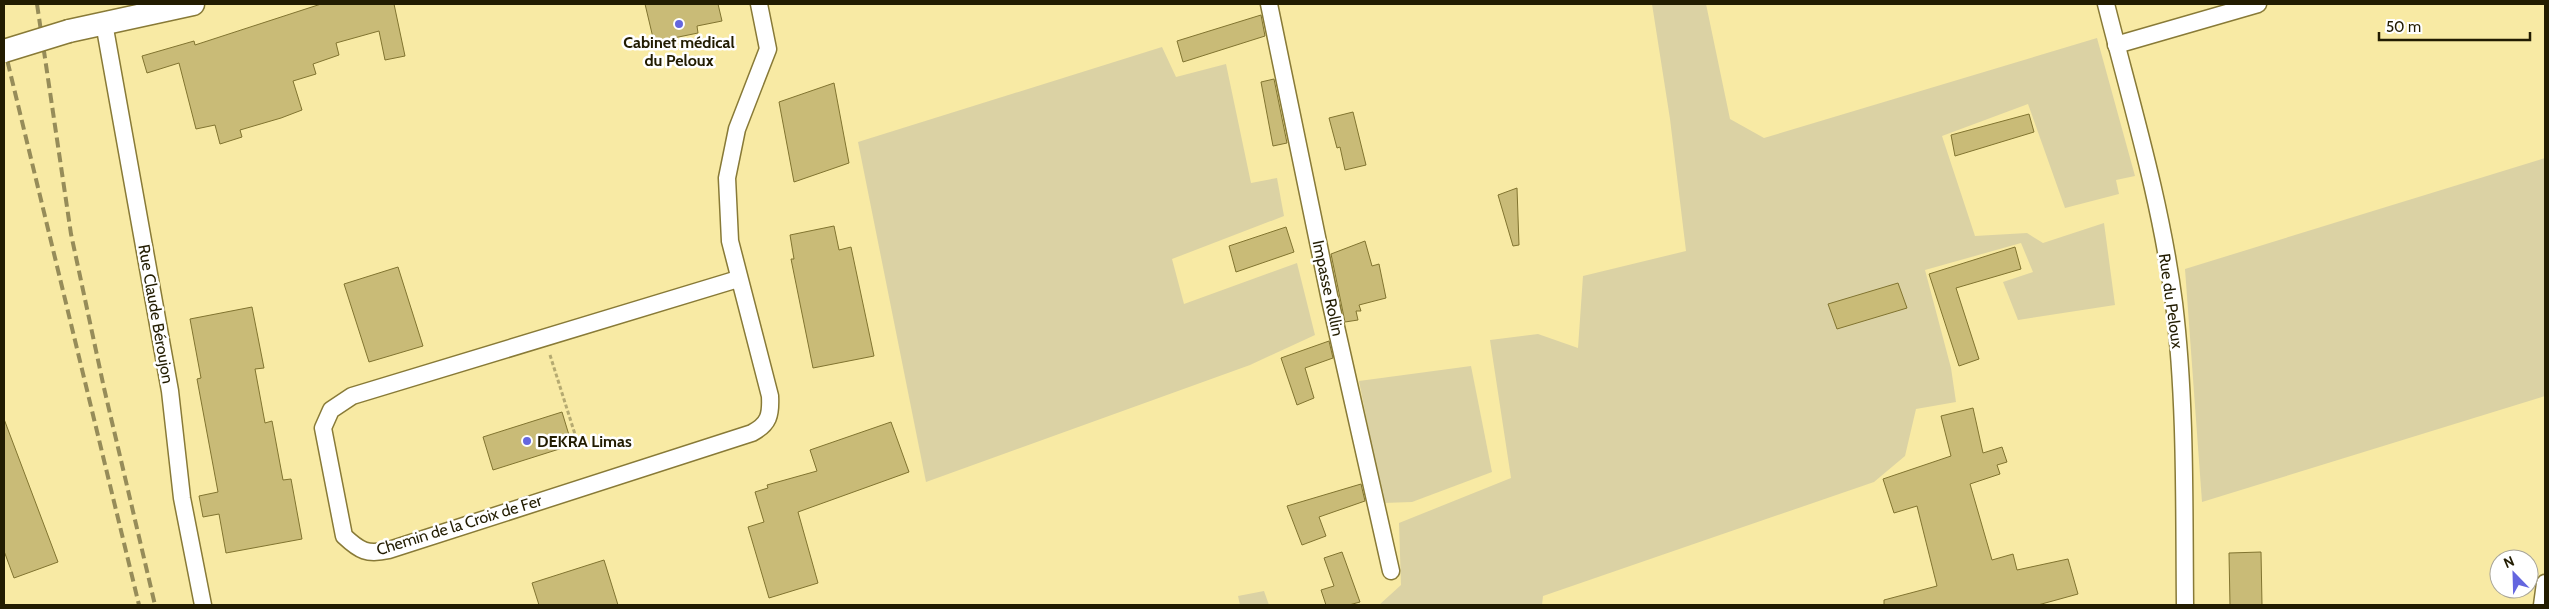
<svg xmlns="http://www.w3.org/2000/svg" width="2549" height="609" viewBox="0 0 2549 609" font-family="Cabin,sans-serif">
<rect width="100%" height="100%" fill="#f8eaa4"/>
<g fill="#dbd2a4">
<path d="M1652,4H1706L1730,119L1764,138L2097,38L2135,176L2116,180L2119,194L2065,208L2028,104L1942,136L1975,236L2027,233L2043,243L2104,223L2115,305L2018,320L2003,282L2033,272L2021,243L1925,270L1951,368L1956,402L1916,409L1905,456L1874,482L1543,596L1542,605H1379L1401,585L1399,523L1511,478L1490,340L1538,334L1578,348L1583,276L1686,251L1670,119Z"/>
<path d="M1162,47L1176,77L1226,64L1251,183L1277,178L1284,216L1172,259L1184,304L1297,263L1315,335L1250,365L926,482L858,142Z"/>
<path d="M2545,158V396L2202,502L2185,269Z"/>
<path d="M1471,366L1492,472L1412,502L1383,503L1359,381Z"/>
<path d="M1264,591L1269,605H1240L1238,596Z"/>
</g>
<g fill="#c9bb77" stroke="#817430">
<path d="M321,4H394L405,56L385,60L379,31L336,43L339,55L313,64L316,74L293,81L302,110L281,118L240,130L242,137L220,144L215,125L196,129L179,63L147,73L142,56L194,41L195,45Z"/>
<path d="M645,4H718L722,21L697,26L698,33L654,42Z"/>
<path d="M1261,15L1265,36L1183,62L1177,41Z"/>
<path d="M1274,79L1287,143L1273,146L1261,82Z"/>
<path d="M834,83L849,163L794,182L779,102Z"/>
<path d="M1353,112L1366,165L1345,170L1340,147L1337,148L1329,118Z"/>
<path d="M2029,114L2034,132L1955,156L1951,135Z"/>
<path d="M1517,188L1519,245L1513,246L1498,195Z"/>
<path d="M834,226L839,250L851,247L874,356L813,368L791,259H794L790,235Z"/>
<path d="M1286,227L1294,252L1236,272L1229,246Z"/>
<path d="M1365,241L1372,266L1379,264L1386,298L1359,305L1361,311H1356L1358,320L1345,322L1331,254Z"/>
<path d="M2015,247L2021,269L1956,288L1979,359L1959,366L1929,274Z"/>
<path d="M398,267L423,346L369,362L344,284Z"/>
<path d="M1898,283L1907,308L1837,329L1828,304Z"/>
<path d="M252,307L264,368L255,369L265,423L272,421L283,480L291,479L302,539L226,553L219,514L203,517L199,496L218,492L197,379L201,378L190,319Z"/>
<path d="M1329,341L1333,358L1305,368L1314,398L1297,405L1281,358Z"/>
<path d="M1973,408L1983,453L2002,447L2007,462L1997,465L2000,474L1970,484L1992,560L2013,554L2017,570L2068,559L2078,594L2038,605H1884V600L1937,586L1917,506L1894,513L1883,479L1951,456L1941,416Z"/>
<path d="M562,412L572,445L493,470L483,437Z"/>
<path d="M4,419L58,562L14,578L4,551Z"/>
<path d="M891,422L909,472L798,512L818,583L769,598L748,527L764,522L755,492L768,488L767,485L817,471L810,450Z"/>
<path d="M1361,484L1365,501L1319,517L1326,536L1302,545L1287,506Z"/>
<path d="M1342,552L1360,602L1349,605H1326L1321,590L1334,586L1324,558Z"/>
<path d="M2261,552L2262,605H2230L2229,553Z"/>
<path d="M604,560L618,605H539L532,583Z"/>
</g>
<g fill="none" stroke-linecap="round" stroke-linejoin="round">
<defs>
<g id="minor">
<path d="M1269,4L1330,300L1391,571"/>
<path d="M2106,4C2131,103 2161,201 2174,303C2186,402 2184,505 2185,605"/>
<path d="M104,23L170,391L182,498L203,605"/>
<path d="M2116,45L2258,4"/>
<path d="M738,279L352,396L331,410L323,428L344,536C360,551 367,555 389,550L752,433C769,424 771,415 770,396L730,241L727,178L737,129L768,49L759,4"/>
<path d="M2542,605L2545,583"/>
</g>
<path id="secondary" d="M69,31L193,4"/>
</defs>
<use href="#minor" stroke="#887a37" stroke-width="19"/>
<use href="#secondary" stroke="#887a37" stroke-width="25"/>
<path stroke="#b5aa71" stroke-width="3" stroke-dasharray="4 2.5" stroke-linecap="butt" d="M550,355L579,447"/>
<use href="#minor" stroke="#fff" stroke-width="16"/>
<use href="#secondary" stroke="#fff" stroke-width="22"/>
<g stroke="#968c59" stroke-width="4" stroke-dasharray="10 5" stroke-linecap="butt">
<path d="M37,4L71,234L104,388L155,605"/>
<path d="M4,47L139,605"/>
</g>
<defs>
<path id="secondary-bridge" d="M4,51L69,31"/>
</defs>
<use href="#secondary-bridge" stroke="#887a37" stroke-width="25" stroke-linecap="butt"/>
<use href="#secondary-bridge" stroke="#fff" stroke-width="22"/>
</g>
<g fill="#6466df" stroke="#fff" stroke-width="2">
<circle cx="679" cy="24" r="5"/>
<circle cx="527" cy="441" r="5"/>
</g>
<g text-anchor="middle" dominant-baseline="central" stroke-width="5" stroke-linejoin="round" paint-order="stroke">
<g font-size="16" font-weight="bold" fill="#221c01" stroke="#fff">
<text x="679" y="42">Cabinet médical<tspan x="679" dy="18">du Peloux</tspan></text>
<text x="537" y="441" text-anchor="start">DEKRA Limas</text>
</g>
<g font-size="16" fill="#221c01" stroke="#fff">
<text transform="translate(1328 288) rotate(78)">Impasse Rollin</text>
<text transform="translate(2171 301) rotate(82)">Rue du Peloux</text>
<text transform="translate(156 314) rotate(80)">Rue Claude Béroujon</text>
<text transform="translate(459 525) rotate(-17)">Chemin de la Croix de Fer</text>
</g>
</g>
<rect width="2549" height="609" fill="none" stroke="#221c01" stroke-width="10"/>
<g transform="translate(2514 574) rotate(337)"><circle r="24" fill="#ffffff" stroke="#a7a499"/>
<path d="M0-4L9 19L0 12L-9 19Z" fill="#6466df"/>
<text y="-8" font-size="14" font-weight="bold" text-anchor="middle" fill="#221c01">N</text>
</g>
<path d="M2379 32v8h151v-8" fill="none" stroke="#221c01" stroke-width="2.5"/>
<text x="2386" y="32" font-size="15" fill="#221c01" stroke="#ffffff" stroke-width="4" paint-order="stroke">50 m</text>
</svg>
